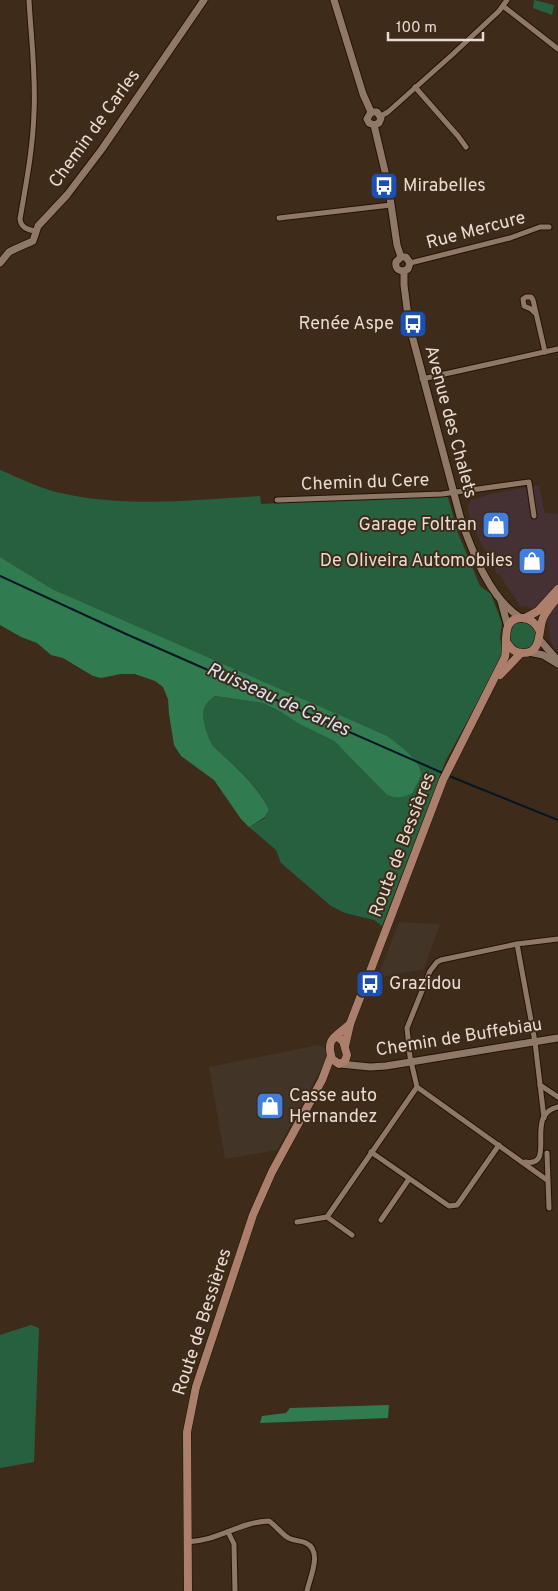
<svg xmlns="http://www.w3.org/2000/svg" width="558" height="1591" viewBox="0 0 558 1591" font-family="Overpass,sans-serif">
<rect width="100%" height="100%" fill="#3e2b1a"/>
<path fill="#453133" d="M539,485L545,513L558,514V651L554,648L550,639L548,623L529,607L520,606L499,574H497L475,531L468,511V506L471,500L491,494Z"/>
<g fill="#423427">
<path d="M399,922L440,924L424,969L377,978Z"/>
<path d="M318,1045L325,1048L328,1056L277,1150L225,1159L209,1067Z"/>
</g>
<g fill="#27603f">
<path d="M534,0L554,5L552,15L533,8Z"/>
<path d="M0,470C20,478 40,489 61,493C126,508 194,500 260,496L261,504L447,494L458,533L480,586L491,594L502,623L500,637L503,656L446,760L382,926L374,920L345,913L331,906L281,863L276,850L249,827L265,818L269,810C258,784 232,764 213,746C208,738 201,718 204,709C206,703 210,700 215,696L263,703L281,712L299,724L334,741L386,794L413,793L415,784L421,777L54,590L0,557Z"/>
<circle cx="523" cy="635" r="14"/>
<path d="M31,1325L39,1328L34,1462L0,1468V1335Z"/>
</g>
<g fill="#307b50">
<path d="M0,557L54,590L387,736C397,744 422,761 421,775C420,780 415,785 413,793C402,798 396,799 386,794L334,741L299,724L281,712L263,703L215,696C210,700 206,703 204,709C201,718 208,738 213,746C232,764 258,785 269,810L265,817L249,827L241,819L214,780L181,756L174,745L169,714L168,699L163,687L155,681L135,674H121L101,678L93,676L63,658L51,655L37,643L21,637L0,625Z"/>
<path d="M389,1405L388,1418L260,1423L262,1416L286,1413L290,1408Z"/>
</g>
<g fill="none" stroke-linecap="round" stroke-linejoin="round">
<g stroke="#041626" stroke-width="2">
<path d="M0,576L126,634L445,774"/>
<path d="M449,776L558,820"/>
</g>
<defs>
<g id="minor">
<path d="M29,0C31,37 36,74 34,112C33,148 26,184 20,219C21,228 28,230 36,231"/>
<path d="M503,6L558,49"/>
<path d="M415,87L458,136L466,147"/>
<path d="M381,116L388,112L453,54L499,11L507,0"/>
<path d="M279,218L391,205"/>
<path d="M410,263L510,238L540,227H549"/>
<path d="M535,313L531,309L524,306L523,299L526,297H531L533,300L545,352"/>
<path d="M422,379L558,349"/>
<path d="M277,500L442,494L529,482L534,516"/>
<path d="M517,944L535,1042L544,1118"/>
<path d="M540,1085L558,1097"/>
<path d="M371,1152L449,1206L457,1205L460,1201L499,1145"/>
<path d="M547,1153L549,1208"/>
<path d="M525,1162C558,1168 523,1114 558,1107"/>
<path d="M547,1180L417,1087L410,1057L407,1028L430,971L437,962L441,960L517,944L558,939"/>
<path d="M381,1220L409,1179"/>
<path d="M297,1222L327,1217"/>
<path d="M352,1235L327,1217L417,1087"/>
<path d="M228,1532L234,1544L235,1591"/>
<path d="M187,1542C218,1541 239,1522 269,1521C276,1526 281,1533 287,1537C292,1541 300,1540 306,1543C323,1551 310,1577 307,1591"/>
</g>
<g id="tertiary">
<path d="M334,0L363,94L371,112"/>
<path d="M371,112L367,119L369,123L374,125L388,184L397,245L401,257"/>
<path d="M371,112H377L381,118L379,123L374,125"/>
<path d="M401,257H406L410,263L408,269L404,271V285L409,324L461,520C473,553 490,599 521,618"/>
<path d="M401,257L396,262C395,268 398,271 404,271"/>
<path d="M0,263L9,252L15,249L33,241L38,226L67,195L102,149L204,0"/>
<path d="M501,601L508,627"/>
<path d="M540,640L558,661"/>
<path d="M529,652L543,655L558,664"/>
<path d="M340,1064L370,1067L386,1066L558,1038"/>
</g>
<g id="secondary">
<path d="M525,618L538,611L558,589"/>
<path d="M507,643C511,649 515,653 523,653C544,653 537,628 544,616C548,609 553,603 558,597"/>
<path d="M500,675L521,653"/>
<path d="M336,1036L343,1041L347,1055L345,1061L339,1064L332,1059C325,1038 336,1037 350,1024"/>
<path d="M345,1046L350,1024L443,780L505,657C508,643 500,617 523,618C531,619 536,623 539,630"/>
<path d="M188,1591L187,1432L196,1387L253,1215L272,1172L322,1080L331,1056"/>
</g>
</defs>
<use href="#minor" stroke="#241304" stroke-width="7"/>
<use href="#tertiary" stroke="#241304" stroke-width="9"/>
<use href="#secondary" stroke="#241304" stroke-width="9"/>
<use href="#minor" stroke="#8f7865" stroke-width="5"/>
<use href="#tertiary" stroke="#8f7865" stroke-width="7"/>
<use href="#secondary" stroke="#ac7f6d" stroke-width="8"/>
</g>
<defs>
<symbol id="bus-square" viewBox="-11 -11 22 22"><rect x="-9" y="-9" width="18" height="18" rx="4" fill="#1a4fb4" stroke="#3e2b1a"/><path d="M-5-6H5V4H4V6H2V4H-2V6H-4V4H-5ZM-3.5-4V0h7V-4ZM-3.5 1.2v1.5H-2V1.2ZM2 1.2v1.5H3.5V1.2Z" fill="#fff"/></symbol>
<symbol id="shop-square" viewBox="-11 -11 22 22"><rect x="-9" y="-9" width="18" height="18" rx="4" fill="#3f7fe0" stroke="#3e2b1a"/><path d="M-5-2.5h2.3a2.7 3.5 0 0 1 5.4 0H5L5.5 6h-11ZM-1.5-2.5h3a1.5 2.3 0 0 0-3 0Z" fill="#fff"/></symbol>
</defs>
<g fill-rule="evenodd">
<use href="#bus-square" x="368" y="170" width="32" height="32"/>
<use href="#bus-square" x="397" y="308" width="32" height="32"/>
<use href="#shop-square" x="480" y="509" width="32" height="32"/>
<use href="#shop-square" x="516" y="545" width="32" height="32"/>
<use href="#bus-square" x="354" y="968" width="32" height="32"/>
<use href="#shop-square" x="254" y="1090" width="32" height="32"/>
</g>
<g text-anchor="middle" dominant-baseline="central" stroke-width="4" stroke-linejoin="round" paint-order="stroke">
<g font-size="18" fill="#e8dbd1" stroke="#3e2b1a">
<text transform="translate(95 129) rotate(-54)">Chemin de Carles</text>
<text transform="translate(476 231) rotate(-15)">Rue Mercure</text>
<text transform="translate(450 422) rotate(75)">Avenue des Chalets</text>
<text transform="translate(365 483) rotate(-2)">Chemin du Cere</text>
<text transform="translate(403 845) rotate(-69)">Route de Bessières</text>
<text transform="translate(459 1038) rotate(-9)">Chemin de Buffebiau</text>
<text transform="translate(203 1322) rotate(-72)">Route de Bessières</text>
</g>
<g font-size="18" fill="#e8dbd1" stroke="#3e2b1a" text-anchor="start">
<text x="403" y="186">Mirabelles</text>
<text x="394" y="324" text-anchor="end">Renée Aspe</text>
<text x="477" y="525" text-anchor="end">Garage Foltran</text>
<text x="513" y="561" text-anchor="end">De Oliveira Automobiles</text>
<text x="389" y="984">Grazidou</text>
<text x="289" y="1096">Casse auto<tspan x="289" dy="21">Hernandez</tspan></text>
</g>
<g font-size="19" font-style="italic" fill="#d6e5f4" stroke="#3e2b1a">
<text transform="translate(278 700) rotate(24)">Ruisseau de Carles</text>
</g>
</g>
<path d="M388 32v8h95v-8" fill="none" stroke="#e8dbd1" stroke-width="2.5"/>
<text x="396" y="32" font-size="15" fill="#e8dbd1" stroke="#3e2b1a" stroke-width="4" paint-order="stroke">100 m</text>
</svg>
